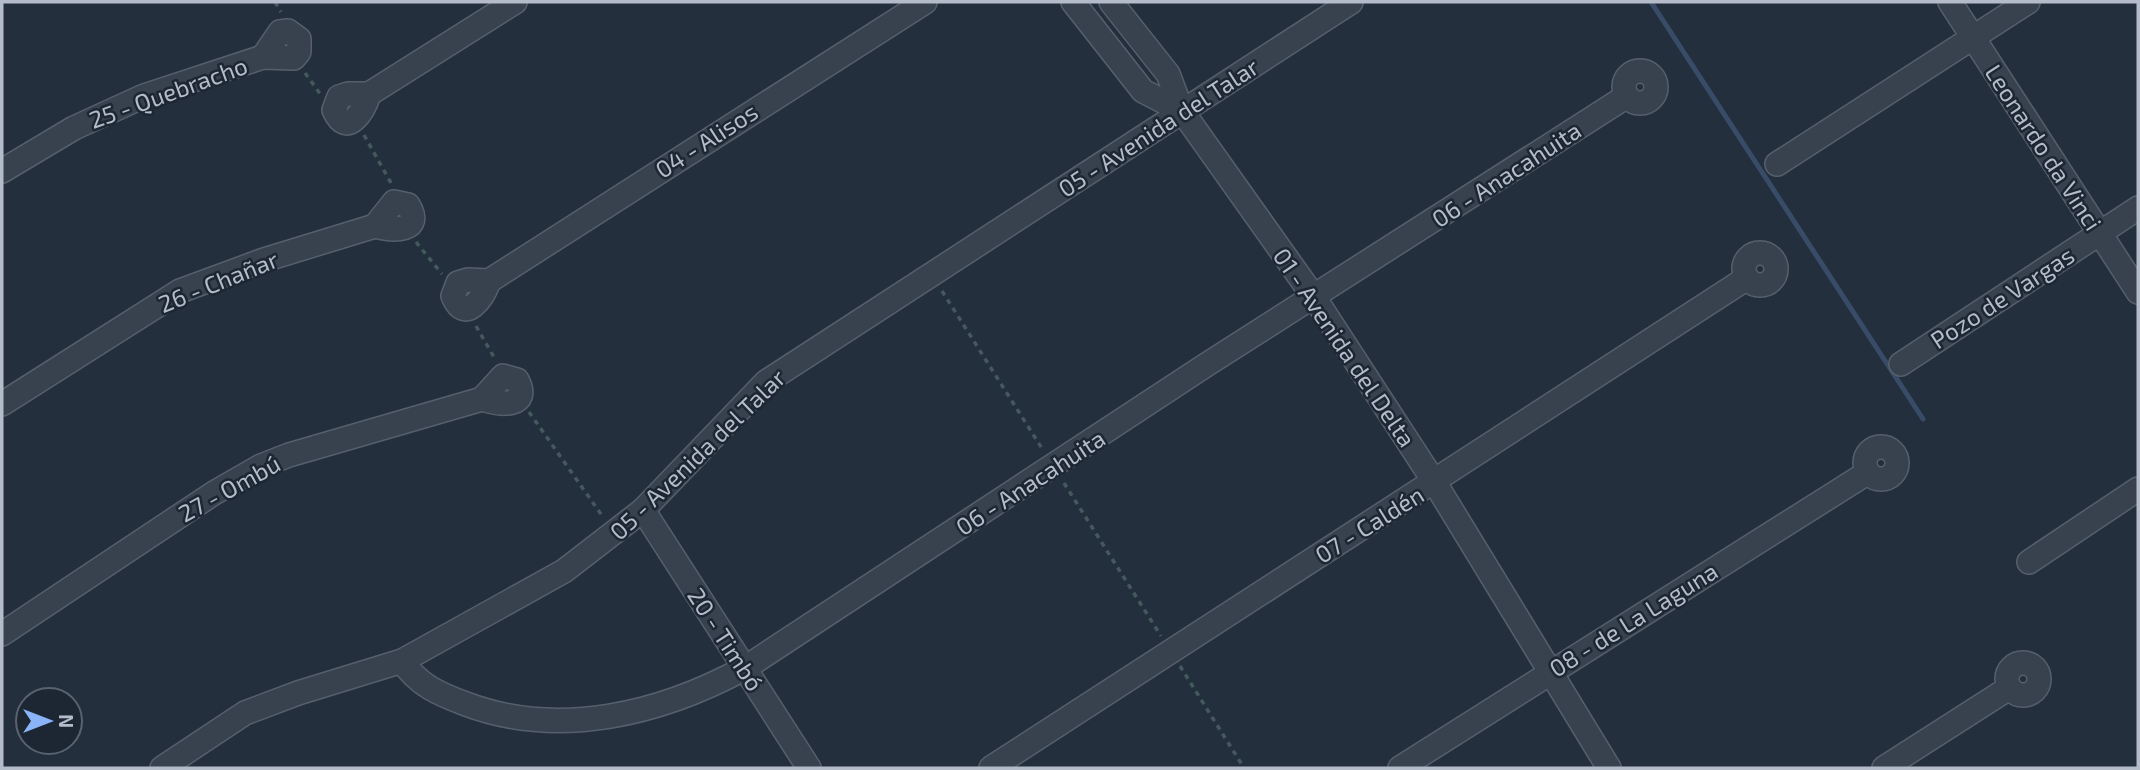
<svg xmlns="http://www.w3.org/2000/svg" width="2140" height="770" viewBox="0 0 2140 770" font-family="'Exo 2',sans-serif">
<rect width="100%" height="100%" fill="#242f3e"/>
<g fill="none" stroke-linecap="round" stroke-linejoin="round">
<path stroke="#394c67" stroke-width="5" d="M1651,2L1923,419"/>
<defs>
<g id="minor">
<path d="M1073,2L1143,91L1182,111"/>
<path d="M1111,2L1168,74L1182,111L1314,297L1435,483L1609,768"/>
<path d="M1950,2L2138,292"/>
<circle cx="1640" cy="87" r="16"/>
<path d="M348,94H369C364,110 347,140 334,110L339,97Z"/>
<path d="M369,94L515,2"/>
<path d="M1777,164L2028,2"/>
<path d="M2,171L74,128L144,96L263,57L294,58L299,52V39L288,31L280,32L263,57"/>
<path d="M394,202L408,205C425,232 393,231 375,226Z"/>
<circle cx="1760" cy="269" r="16"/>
<path d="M468,280L489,281C483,298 465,325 453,296L458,283Z"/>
<path d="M489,281L925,2"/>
<path d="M1901,364L2138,208"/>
<path d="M503,376L517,380C532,408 500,405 482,399Z"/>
<path d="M2,404L180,291L264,260L375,226"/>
<circle cx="1881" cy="463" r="16"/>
<path d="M643,510L809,768"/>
<path d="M2029,562L2138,489"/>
<path d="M2,634L214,493L261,466L289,455L482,399"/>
<path d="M402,661C418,685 439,694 466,704C559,739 660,714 745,668L1206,365L1627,96"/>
<circle cx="2023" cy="679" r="16"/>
<path d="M162,768L245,713L298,693L402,661L564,571L643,510L766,382L1351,2"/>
<path d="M991,768L1747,278"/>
<path d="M1400,768L1867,473"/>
<path d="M1884,768L2009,688"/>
</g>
</defs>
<use href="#minor" stroke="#565f6c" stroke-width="26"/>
<g stroke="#44595c" stroke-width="3.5" stroke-dasharray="5 5" stroke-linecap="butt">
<path d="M275,2L281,12"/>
<path d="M305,73L321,95"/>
<path d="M364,135L391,183"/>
<path d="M416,242L442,274"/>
<path d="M942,291L1043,450"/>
<path d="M476,326L495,359"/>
<path d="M529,412L603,517"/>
<path d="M1064,483L1161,636"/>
<path d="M1180,666L1244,768"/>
</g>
<use href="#minor" stroke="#38414e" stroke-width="23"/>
</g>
<g text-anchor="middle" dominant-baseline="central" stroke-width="5" stroke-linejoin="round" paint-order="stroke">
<g font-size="24" fill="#b4bcc9" stroke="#1d2633">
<text transform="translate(168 92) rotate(-20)">25 - Quebracho</text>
<text transform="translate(1158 127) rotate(-33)">05 - Avenida del Talar</text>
<text transform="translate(706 140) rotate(-33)">04 - Alisos</text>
<text transform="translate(2044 147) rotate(57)">Leonardo da Vinci</text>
<text transform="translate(1506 174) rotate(-33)">06 - Anacahuita</text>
<text transform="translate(218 281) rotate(-22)">26 - Chañar</text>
<text transform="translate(2002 297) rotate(-33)">Pozo de Vargas</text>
<text transform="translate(1345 347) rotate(56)">01 - Avenida del Delta</text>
<text transform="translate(697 454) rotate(-44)">05 - Avenida del Talar</text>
<text transform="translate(1030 482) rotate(-33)">06 - Anacahuita</text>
<text transform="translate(229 488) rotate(-29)">27 - Ombú</text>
<text transform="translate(1369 524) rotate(-32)">07 - Caldén</text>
<text transform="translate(1633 619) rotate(-32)">08 - de La Laguna</text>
<text transform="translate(726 639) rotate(57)">20 - Timbó</text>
</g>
</g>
<rect width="2140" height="770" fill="none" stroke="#b4bcc9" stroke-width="7"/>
<g transform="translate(49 721) rotate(90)"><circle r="33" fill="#1d2633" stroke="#59626f" stroke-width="2"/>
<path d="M0-5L12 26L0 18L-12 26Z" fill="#8ab4f8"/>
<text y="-10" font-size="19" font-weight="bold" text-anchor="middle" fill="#b4bcc9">N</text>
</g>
</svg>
